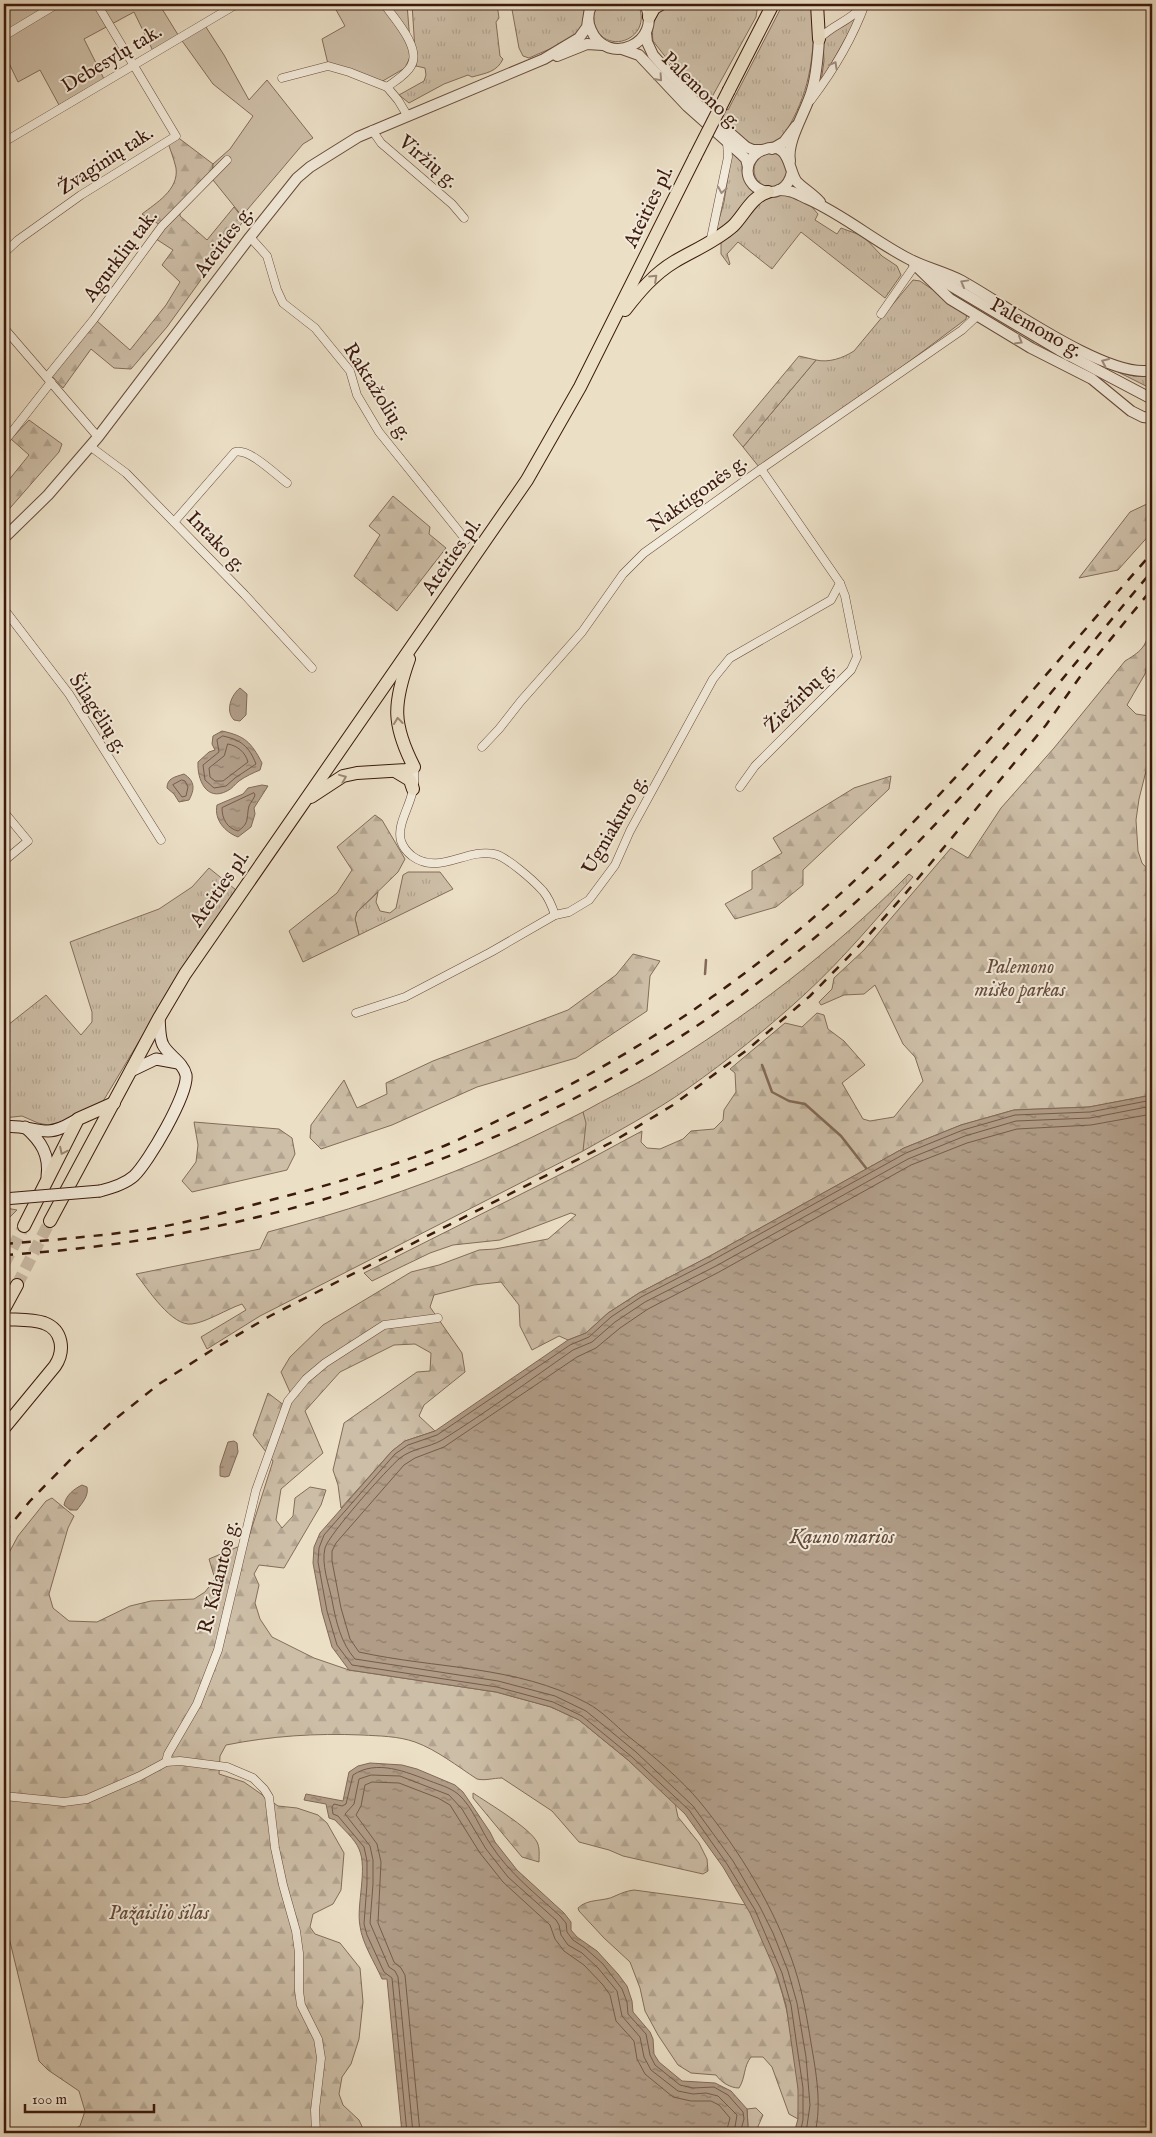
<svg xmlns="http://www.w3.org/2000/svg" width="1156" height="2137" viewBox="0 0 1156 2137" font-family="'IM FELL English',serif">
<defs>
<pattern id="grass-tufts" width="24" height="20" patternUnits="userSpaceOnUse" patternTransform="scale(1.25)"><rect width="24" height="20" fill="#cdbea7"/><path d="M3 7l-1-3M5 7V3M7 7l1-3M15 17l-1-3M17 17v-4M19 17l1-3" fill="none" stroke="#b1a38f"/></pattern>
<pattern id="forest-firs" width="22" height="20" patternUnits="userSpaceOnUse" patternTransform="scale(1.25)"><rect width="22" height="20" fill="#cdbea7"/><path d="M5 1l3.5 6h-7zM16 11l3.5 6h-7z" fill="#b1a38f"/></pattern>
<pattern id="water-ripples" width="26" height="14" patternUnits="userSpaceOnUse" patternTransform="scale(1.25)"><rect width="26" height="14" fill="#b09c87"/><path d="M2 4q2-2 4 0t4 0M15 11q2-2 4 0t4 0" fill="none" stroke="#907e6d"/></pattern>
</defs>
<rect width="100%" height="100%" fill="#ebdfc6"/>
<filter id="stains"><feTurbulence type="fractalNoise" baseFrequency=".004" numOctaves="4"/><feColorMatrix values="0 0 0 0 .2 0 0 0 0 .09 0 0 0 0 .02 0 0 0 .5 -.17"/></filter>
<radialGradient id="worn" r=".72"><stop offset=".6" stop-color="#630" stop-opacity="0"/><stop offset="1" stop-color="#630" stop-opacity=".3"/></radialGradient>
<g fill="url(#grass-tufts)" stroke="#846c5a">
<path d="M412,4H497L499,18L496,22L500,56L503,59C497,72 486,73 472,77L468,75L444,84L409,103L399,95L424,81L426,75L425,68L416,66Z"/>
<path d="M511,4H587L582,29L568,41L529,58L523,56L519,48Z"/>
<path d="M598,4H638C654,38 607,57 595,26C592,18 593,10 598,4Z"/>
<path d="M669,4H758L756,17L712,97L728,110L783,4H814C814,47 813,80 793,119C783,138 776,149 752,145L700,101L653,41C651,26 655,11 669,4Z"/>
<path d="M858,16L821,82L824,61L823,39C834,30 847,26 858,16Z"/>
<path d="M732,151L743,157L756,190L743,212L715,234L724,202Z"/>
<circle cx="771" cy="170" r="17"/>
<path d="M787,192L811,206L818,214L815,220L837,234L841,228L863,236L882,256L897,266L901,275L885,298L801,232L772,269L738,242L727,254L730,264L729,265L721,254V243L759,199Z"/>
<path d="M913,280L920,281L967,313L966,319L898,370L759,467L743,447L816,360C829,363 843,358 854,351Z"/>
<path d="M1118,372L1134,376L1152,374V389Z"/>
<path d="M209,868L236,890L197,945L102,1103L61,1122L48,1125L38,1123L22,1116L4,1118V1020L8,1025L46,995L81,1035L92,1022V1012L70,942L159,909L192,887Z"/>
<path d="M408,872H440L453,889L359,935L355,919L357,912L378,892L376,902L380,911L390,913L396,908L403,875Z"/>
<path d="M909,874L913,877C878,917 844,958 805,994C768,1028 728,1060 687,1089C654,1112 618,1131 583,1151V1112C606,1099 631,1087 653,1074C745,1018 833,951 909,874Z"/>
<path d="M4,1205L6,1208L17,1210L4,1223Z"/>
</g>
<g fill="url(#forest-firs)" stroke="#846c5a">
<path d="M176,136L213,164V173L180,208V216L207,240L234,207L244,220L167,327L131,369L114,368L91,349L63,388L51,375L97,321L130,350L166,305L180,282L162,265L173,250L153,237L162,226L142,214C156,203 179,190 176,168C174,159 170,149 167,140Z"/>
<path d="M799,356L816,360L743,447L733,435Z"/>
<path d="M29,420L62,444L59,452L4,515V486L29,455L11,439Z"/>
<path d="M393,496L430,527L429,534L446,548L397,611L354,576L380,535L369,526Z"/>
<path d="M1152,499V532L1118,570L1079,578L1130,512L1149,503Z"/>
<path d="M1152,624V659L1148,662L1145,674L1127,705L1136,714L1149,716L1152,722V761L1146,771L1139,799L1136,820L1138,851L1142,863L1152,874V1095L1089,1107L1014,1110L961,1125L904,1148L710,1256L639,1293L608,1313L586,1333L568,1340L559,1336L532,1350L520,1326L519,1305L501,1282L474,1285L434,1295L430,1307L462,1353L465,1372L424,1405L419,1416L435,1431L405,1441L392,1451L341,1508L338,1485L333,1470L344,1423L417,1372L430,1371L431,1353L415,1344L394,1345L340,1372L305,1411L323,1453L281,1489L276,1520L282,1528L293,1516L295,1498L310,1487L326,1490L321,1505L284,1568L259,1565L254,1574L259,1585L255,1603L260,1619L272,1637L314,1658L349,1670L496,1692L551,1707L579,1720L628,1760L675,1803L678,1817L699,1843L707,1859L708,1871L703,1874L623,1856L609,1850L579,1842L552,1811L502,1778C493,1778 485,1781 477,1779C457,1766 437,1750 415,1742C398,1736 379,1736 362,1735C316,1733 271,1736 226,1745L220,1756L219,1774L244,1782L278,1806L297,1808L318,1815L327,1823L344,1853L341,1890L333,1904L313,1914L310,1927L315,1934L340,1943L360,1968L363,2002L359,2039L351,2064L342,2077L339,2094L343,2105L359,2120L365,2133H66L80,2126L85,2111L79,2091L48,2070L39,2061L4,1917V1562L18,1536L46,1501L52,1498L74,1516L68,1528L49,1594L53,1608L69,1621L97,1622L130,1606L151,1601L194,1599L205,1592L215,1579L209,1559L247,1543L273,1461L253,1435L268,1393L285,1406L293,1399L281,1372L290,1357L323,1325L411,1272L439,1265L479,1250L495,1249L548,1239L576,1215L571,1213L500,1240L453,1245L430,1253L372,1281L364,1273L577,1166L642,1131L641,1142L647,1148L660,1149L683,1139L691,1131L714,1129L723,1120L724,1110L736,1092L735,1073L730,1069L785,1023L802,1027L817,1013L824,1015L828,1029L844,1041L865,1065L842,1083L863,1119L870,1121L894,1117L923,1081L915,1057L903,1044L875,985L864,994L844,995L821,1005L819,1002L832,989L834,978L864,950L951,848L968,858L1001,808L1054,748L1125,661C1145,649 1145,646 1152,624Z"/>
<path d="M891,776L889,789L803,870V885L776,907L735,919L725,904L752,889V871L782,853L773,838L854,788Z"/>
<path d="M375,815L382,820L405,859L398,872L357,912L355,919L359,935L303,962L289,931L337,893L352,870L337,847Z"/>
<path d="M633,954L660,961L650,976L647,1011L576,1058L477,1087L392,1125L321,1149L310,1138L311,1125L344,1080L357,1108L387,1094L386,1083L433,1061L568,1010L616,975Z"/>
<path d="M583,1112L586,1123L583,1151L260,1316L207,1349L201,1337L246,1310L242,1304C227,1309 207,1322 192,1324C172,1327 147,1288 136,1274L260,1249L268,1232C340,1213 411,1190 480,1161C515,1146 549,1129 583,1112Z"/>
<path d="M194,1122L279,1129L292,1138L295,1154L287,1170L192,1192L182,1181L196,1162L198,1145Z"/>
<path d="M473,1793C488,1803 530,1828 537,1842C540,1848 539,1855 539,1862L522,1857L473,1798Z"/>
<path d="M634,1890L746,1905C779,1962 803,2053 798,2119L789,2114L772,2067L763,2057H751C743,2067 746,2077 739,2088C730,2088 721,2082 716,2075L691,2073L678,2065L658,2035L645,2011L640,1988L630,1962L604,1938L579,1911L578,1908C588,1898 604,1902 615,1896C622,1893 626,1891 634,1890Z"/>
<path d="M756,2108L763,2115L756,2131L759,2133H744L748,2126L747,2109Z"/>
</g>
<g fill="#cdbea7" stroke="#846c5a">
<path d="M4,4H159L180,38L204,24L224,55L249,100L267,80L313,138L303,144L242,216L213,180V164L230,149L253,116L213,84L180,38L154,53L134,12L84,39L104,79L59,105L40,70L18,82L4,53Z"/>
<path d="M342,4H407L411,55L405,68L381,82L328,64L322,39L345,26L335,8Z"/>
</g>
<g fill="url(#water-ripples)" stroke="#826856">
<path d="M240,688L247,694L246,715L240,721L234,720C225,711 231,695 240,688Z"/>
<path d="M222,731C245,736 251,742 262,763L260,770C253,773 246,776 239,781C235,784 232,789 227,791C206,802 197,779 198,762L209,752L215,750L212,744L213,736Z"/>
<path d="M184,774C195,781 195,789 189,800L179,802L174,794L167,788C167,778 175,777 184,774Z"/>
<path d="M262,785L268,786L254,808L255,814L251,827L238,837C225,832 214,820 217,805L243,794L248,788Z"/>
<path d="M1152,1095V2133H794L798,2119V2089L786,2005L777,1975L750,1913L723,1867L685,1814L628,1760L579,1720L551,1707L496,1692L349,1670L332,1647L322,1612L313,1563L314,1547L320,1533L392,1451L405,1441L435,1431L568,1340L586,1333L608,1313L639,1293L710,1256L904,1148L961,1125L1014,1110L1089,1107Z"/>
<path d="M234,1441L237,1443L238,1452L229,1476L225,1477L220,1476V1466L228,1442Z"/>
<path d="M82,1485L87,1487C89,1496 82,1503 77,1510H70L64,1505C66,1495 74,1489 82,1485Z"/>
<path d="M370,1763L402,1765L417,1769L455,1785L463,1792L490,1832L495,1842L517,1870L564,1913L571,1922V1930L577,1937L597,1951L618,1974L627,1986L632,2001L633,2012L650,2032L653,2039L654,2054L659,2062L682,2081L715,2083L731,2091L747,2109L748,2127L744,2133H402L387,1979H382C375,1963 362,1943 360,1926C356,1905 368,1869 359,1849C355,1839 342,1828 335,1820L329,1818L326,1804L304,1800L306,1794L343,1801L349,1772L358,1766Z"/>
</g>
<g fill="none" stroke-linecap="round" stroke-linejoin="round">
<g stroke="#765b4a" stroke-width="1">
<path d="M223,736C241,740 249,746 256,764L235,778L226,786L214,788L205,780L203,765L219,752L217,740Z"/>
<path d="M228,744C238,746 245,752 248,762L223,781H215L210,777L209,768L224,756Z"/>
<path d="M182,780L185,781L188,787L186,796L182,797L173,785Z"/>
<path d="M254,793L255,795C254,799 250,803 249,806C246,818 250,823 238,831C227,828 222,819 222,808Z"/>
<path d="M407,2133L392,1978L384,1972L367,1935L364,1924L367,1884V1861L364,1847L338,1816L333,1814L332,1807L334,1804L342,1806L346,1804L353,1775C377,1759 406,1772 430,1781C440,1785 449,1787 458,1794C473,1807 480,1829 491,1845C509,1873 536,1894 560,1916L566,1923L567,1932L573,1940L585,1948L603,1964L622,1989L627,2002L628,2014L646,2034L650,2055L655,2065L680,2085L693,2088L714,2087L728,2095L743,2112L744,2119L740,2133"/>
<path d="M413,2133L398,1977L395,1971L389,1967L370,1923L373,1884V1860L370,1846L345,1814L354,1804L359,1779L371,1775L400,1776L449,1795L462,1809L486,1849L508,1877L556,1920L559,1925L561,1935L568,1945L582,1953L598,1968L617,1991L622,2016L640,2037L644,2057L651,2070L678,2091L693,2094L706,2093L718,2096L737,2115L734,2133"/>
<path d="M420,2133L405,1975L401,1968L394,1962L378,1923L381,1862L377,1844L356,1815L361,1806L365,1785L372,1782L399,1783L438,1798L450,1805L480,1853L503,1882L550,1925L555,1939L564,1951L584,1965L603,1985L610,1995L616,2021L634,2041L637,2059L645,2074L673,2097L691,2101H711L719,2105L730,2118L726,2133"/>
<path d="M800,2133L803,2120V2088L791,2005L782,1973L755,1910L727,1864L689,1810L632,1757L582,1716L553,1702L497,1687L352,1665L337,1645L327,1611L318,1562L319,1548L324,1535L395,1454L408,1445L437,1435L570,1345L589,1337L611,1317L641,1297L713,1260L906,1153L963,1130L1015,1115L1090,1112L1152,1100"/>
<path d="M806,2133L810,2105L806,2057L797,2003L788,1971L773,1933L760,1907L733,1861L693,1806L636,1752L586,1711L555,1696L498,1681L355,1659C341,1643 336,1622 332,1600C329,1585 321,1564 325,1548C329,1534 387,1469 400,1458C413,1448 428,1448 442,1440C487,1412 530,1380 573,1350L592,1342L615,1322L645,1302L716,1266L908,1159L965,1136L1016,1121L1090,1118L1152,1106"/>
<path d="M815,2133C822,2104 816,2072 811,2043C807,2018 803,1994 795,1969C776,1910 740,1851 700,1802C681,1779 652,1755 628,1736C615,1725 602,1711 587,1703C517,1665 435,1669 359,1652L350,1639L341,1608L332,1561V1551L336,1543L404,1465L415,1458L444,1447L577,1357L596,1348L620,1328L648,1309L719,1272L911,1165L967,1143L1017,1129L1091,1125L1152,1114"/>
</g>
<g stroke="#826856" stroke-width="2.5">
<path d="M705,974L706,960"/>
<path d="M762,1065L772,1092L789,1101L805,1104L841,1136L866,1168"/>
</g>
<g stroke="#c8b8a1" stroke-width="12" stroke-dasharray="12 6" stroke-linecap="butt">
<path d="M4,1264L24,1226"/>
<path d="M17,1285L50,1221"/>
</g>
<defs>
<g id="minor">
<path d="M384,4C394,18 422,48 411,66C406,75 395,81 387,87"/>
<path d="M4,36L57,4"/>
<path d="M819,39C832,25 848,22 862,7"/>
<path d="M282,78L328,66L349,72L387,87L398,100L407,115"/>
<path d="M811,100C833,71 853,37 865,4"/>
<path d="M372,130L381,143L452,204L464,218"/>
<path d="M4,142L237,4"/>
<path d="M250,237L267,256L277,290L283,303L315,328L350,371L357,395L379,432L466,540"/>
<path d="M710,243L728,157L727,142"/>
<path d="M4,253L18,240L81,195L176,136L97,4"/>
<path d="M881,314L915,265"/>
<path d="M4,328L98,437"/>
<path d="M47,377L94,319L162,226L227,160"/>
<path d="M4,442L51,382"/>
<path d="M91,447L126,473L245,595L312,668"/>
<path d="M174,522L235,452C249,448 275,474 287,483"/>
<path d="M4,609L69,694L161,840"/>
<path d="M482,747L499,729L521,701L582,632L623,574L644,553L761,469L962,330L977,316"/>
<path d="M414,767C415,777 415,787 411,797C407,811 397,827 401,841C403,847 407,852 412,856C439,876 466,848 494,854C506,856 534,881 543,891C549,898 552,906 555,915"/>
<path d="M740,787L755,766L851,670L857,657L845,596L840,583L761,469"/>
<path d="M4,812L28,841L4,861"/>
<path d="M356,1013L405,997L491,952L555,915L569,912L589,900L615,865L630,831L713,679L730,658L831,600L840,583"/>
<path d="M166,1762L168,1754L197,1704L218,1650L256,1490L288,1401L306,1379L325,1363L384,1325L438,1318"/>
<path d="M4,1796L64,1802L87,1799L140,1776L166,1762L180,1761L227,1767L253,1778L264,1789L269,1797L275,1848L283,1885L296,1931L299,1953V1991L301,2005L318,2039L321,2058L315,2110L316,2133"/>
</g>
<g id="tertiary">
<path d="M592,4C588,12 587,22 591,30C607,68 664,43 645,4"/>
<path d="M646,33L647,42L653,55L697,104L746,147L753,150H761"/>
<path d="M622,49L639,55L687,106L741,154L746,159L748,167"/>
<path d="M557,56L587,44L603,45"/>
<path d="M772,149L784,142L796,126"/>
<path d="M790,161C786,141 807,110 812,90C817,73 818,56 819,39"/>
<path d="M792,172C785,207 739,191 749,163C752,157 756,152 763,150C791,139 788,172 797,182C804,189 813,194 820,202"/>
<path d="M779,190C792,190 797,194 808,199C844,215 874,241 909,259C926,268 945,272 962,281C1002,303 1110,381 1152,370"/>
<path d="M914,264L950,299L1031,348L1092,379L1131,411L1143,417L1152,418"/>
<path d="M931,274L1059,350L1152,399"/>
<path d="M4,538L48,495L98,437L250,237L297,178L310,167L358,137L544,59L579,38L587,27L588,20"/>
</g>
<g id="secondary">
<path d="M131,1071L156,1059L178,1063"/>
<path d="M4,1127C19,1124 33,1131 48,1131C59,1131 69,1124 78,1119"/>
<path d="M25,1127C41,1141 50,1155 47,1177"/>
<path d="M100,1191C112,1188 125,1184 134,1176C148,1163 189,1093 186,1075C183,1062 169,1056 163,1045C159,1037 160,1027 159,1018"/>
</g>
<path id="primary" d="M4,1319C16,1320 32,1319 44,1323C63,1330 65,1351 55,1366L4,1428"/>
<g id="trunk">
<path d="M817,4L819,39"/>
<path d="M649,17L654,8L661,4"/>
<path d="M729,90L773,4"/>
<path d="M625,310C639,292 654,274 674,262C694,250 715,242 733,226C744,215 752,196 768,192"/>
<path d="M395,771L410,780L413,789"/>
<path d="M311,797L343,776L357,773L406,770L414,767C392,724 393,704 409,659"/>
<path d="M50,1221L159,1018L185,974L527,480L580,387L695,157"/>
<path d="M24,1226L78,1119L114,1103"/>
<path d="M4,1309L17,1285"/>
</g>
</defs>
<use href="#minor" stroke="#684b3b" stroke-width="9"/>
<use href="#tertiary" stroke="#684b3b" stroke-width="12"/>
<use href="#secondary" stroke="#3c1a0d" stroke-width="13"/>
<use href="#primary" stroke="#3c1a0d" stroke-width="14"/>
<use href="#trunk" stroke="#3c1a0d" stroke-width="14"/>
<use href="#minor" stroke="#f2eada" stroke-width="8"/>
<use href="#tertiary" stroke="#f2eada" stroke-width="10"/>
<use href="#secondary" stroke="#f2eada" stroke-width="11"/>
<use href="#primary" stroke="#ebdfc6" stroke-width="12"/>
<use href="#trunk" stroke="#ebdfc6" stroke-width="12"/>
<g stroke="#3c1a0d" stroke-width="2.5" stroke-dasharray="9 9" stroke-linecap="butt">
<path d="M4,1244C52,1240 101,1236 149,1229C191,1222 231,1211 271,1200C330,1185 387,1168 444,1146C463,1138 482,1128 501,1119C644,1053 776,961 887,849C981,755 1064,652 1152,553"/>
<path d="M4,1255C337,1234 644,1106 886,874C983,781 1066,673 1152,571"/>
<path d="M4,1533L30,1501L74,1456L114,1420L159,1384L212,1350L270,1316L614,1141L673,1105L747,1050L810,996L860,945L905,894L1046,725L1082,674L1152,589"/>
</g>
<defs>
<path id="secondary-bridge" d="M4,1199L100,1191"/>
<path id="trunk-bridge" d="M695,157L729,90"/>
</defs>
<use href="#secondary-bridge" stroke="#3c1a0d" stroke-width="13" stroke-linecap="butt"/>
<use href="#trunk-bridge" stroke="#3c1a0d" stroke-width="14" stroke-linecap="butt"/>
<use href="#secondary-bridge" stroke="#f2eada" stroke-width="11"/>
<use href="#trunk-bridge" stroke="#ebdfc6" stroke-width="12"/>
</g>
<defs><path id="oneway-chevron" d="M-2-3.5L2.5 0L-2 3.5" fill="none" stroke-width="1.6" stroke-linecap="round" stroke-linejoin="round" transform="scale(1.25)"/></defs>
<g stroke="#a08c7e">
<use href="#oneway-chevron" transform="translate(834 65) rotate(-61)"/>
<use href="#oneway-chevron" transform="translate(659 78) rotate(48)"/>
<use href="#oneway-chevron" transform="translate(722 190) rotate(100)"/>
<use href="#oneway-chevron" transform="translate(964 283) rotate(-151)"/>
<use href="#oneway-chevron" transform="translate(1019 341) rotate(30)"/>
<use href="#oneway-chevron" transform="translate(1105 362) rotate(-155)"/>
</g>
<g stroke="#9c8673">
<use href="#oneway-chevron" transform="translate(654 278) rotate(-43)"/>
<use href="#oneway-chevron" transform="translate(398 721) rotate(-96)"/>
<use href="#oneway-chevron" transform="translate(343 778) rotate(-22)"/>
<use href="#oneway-chevron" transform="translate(63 1151) rotate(116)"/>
</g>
<g text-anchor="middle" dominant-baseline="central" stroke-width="4" stroke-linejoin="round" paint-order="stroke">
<g font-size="20" fill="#3c1a0d" stroke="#f2eada">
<text transform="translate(112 59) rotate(-31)">Debesylų tak.</text>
<text transform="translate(701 91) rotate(44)">Palemono g.</text>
<text transform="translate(106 161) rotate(-33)">Žvaginių tak.</text>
<text transform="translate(428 162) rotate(40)">Viržių g.</text>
<text transform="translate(649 207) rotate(-64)">Ateities pl.</text>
<text transform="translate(224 242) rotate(-53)">Ateities g.</text>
<text transform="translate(121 256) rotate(-53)">Agurklių tak.</text>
<text transform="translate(1036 328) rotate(29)">Palemono g.</text>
<text transform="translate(377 392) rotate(58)">Raktažolių g.</text>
<text transform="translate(698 494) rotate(-36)">Naktigonės g.</text>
<text transform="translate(216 542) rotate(46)">Intako g.</text>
<text transform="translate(452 557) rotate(-55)">Ateities pl.</text>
<text transform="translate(800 698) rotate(-45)">Žiežirbų g.</text>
<text transform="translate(98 714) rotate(57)">Šilagėlių g.</text>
<text transform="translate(615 825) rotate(-60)">Ugniakuro g.</text>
<text transform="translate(220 889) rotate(-55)">Ateities pl.</text>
<text transform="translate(219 1577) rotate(-76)">R. Kalantos g.</text>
</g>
<g font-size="20" font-style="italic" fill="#684b3b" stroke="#f2eada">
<text x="1020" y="967">Palemono<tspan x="1020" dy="23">miško parkas</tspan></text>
<text x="159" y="1913">Pažaislio šilas</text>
</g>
<g font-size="21" font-style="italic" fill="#654838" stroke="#f2eada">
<text x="842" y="1537">Kauno marios</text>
</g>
</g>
<rect width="1156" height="2137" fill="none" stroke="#ebdfc6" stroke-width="20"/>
<rect x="5" y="5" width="1146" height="2127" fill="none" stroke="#3c1a0d" stroke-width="2.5"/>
<rect x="10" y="10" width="1136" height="2117" fill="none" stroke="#3c1a0d"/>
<path d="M25 2104v8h129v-8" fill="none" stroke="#3c1a0d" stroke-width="2.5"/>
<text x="32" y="2104" font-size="15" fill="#3c1a0d" stroke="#f2eada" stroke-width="4" paint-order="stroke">100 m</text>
<rect width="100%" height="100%" filter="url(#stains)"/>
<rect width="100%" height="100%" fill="url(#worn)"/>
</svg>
